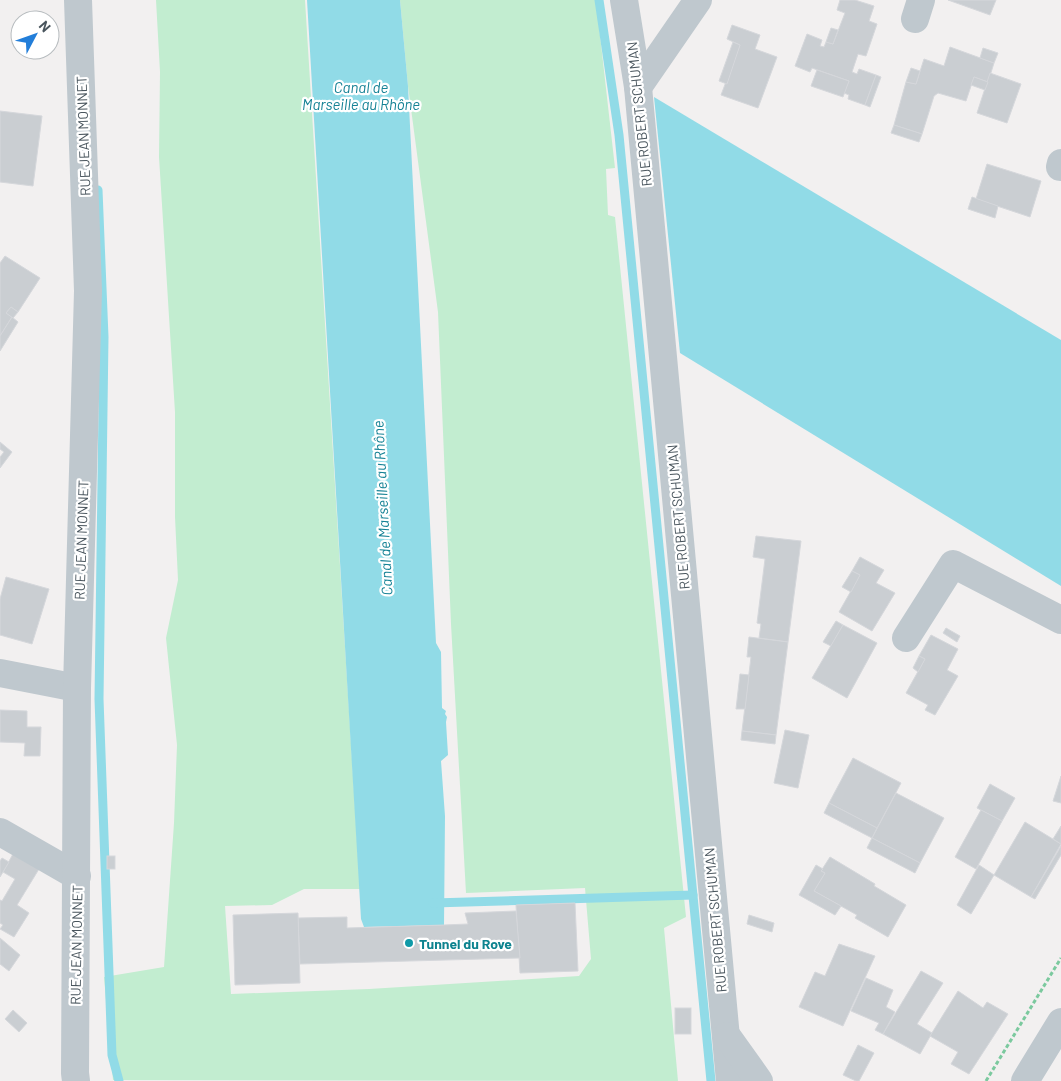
<svg xmlns="http://www.w3.org/2000/svg" width="1061" height="1081" viewBox="0 0 1061 1081" font-family="Barlow,sans-serif">
<rect width="100%" height="100%" fill="#f2f0f0"/>
<path fill="#c2edd0" d="M156,0H305L360,889H304L272,905L225,906L231,994L369,989L579,976L591,959L585,888L466,893L451,624L438,312L408,86L400,0H596L615,168L606,169L608,215L615,217L686,917L664,928L678,1081L113,1080L104,977L164,967L174,823L177,745L166,638L178,580L175,517V412L159,157L160,72Z"/>
<g fill="#91dbe7">
<path d="M307,0H400L408,86L436,643L441,652L442,708L446,711L445,714L447,717L446,722L448,755L441,761L445,816L444,925L364,927L361,919Z"/>
<path d="M654,97L1061,340V586L680,353Z"/>
</g>
<g fill="none" stroke-linecap="round" stroke-linejoin="round">
<g stroke="#91dbe7" stroke-width="9">
<path d="M599,0L619,135L711,1081"/>
<path d="M98,190L104,337L99,699L112,1055L119,1081"/>
<path d="M433,903L693,895"/>
</g>
</g>
<g fill="#caced2" stroke="#d5d7db">
<path d="M840,0H855L874,6L869,21L877,24L866,56L858,54L852,72L857,74L859,69L876,75L865,105L848,99L849,95L844,93L849,81L812,68L810,72L795,66L807,34L822,40L820,46L824,47L826,42L833,44L845,13L837,10Z"/>
<path d="M948,0H996L990,15Z"/>
<path d="M732,25L760,35L755,49L777,57L758,108L721,95L740,45L727,39Z"/>
<path d="M831,28L838,30L833,44L826,42Z"/>
<path d="M733,42L740,45L727,84L719,81Z"/>
<path d="M950,47L994,63L988,82L974,77L966,101L938,93L934,96L922,134L894,125L906,82L916,84L924,59L944,66Z"/>
<path d="M983,48L998,53L994,63L980,58Z"/>
<path d="M911,68L920,71L916,84L906,82Z"/>
<path d="M817,70L849,81L843,97L811,86Z"/>
<path d="M990,73L1021,84L1007,123L977,113Z"/>
<path d="M876,75L881,77L870,107L865,105Z"/>
<path d="M974,77L988,82L985,90L971,85Z"/>
<path d="M0,111L42,116L33,186L0,182Z"/>
<path d="M894,125L922,134L919,142L891,133Z"/>
<path d="M987,164L1041,181L1030,217L976,199Z"/>
<path d="M972,197L998,206L995,218L968,209Z"/>
<path d="M5,256L40,278L18,312L11,307L6,313L12,317L0,336V263Z"/>
<path d="M11,307L18,312L13,318L6,313Z"/>
<path d="M12,317L18,322L0,351V336Z"/>
<path d="M0,442L12,452L0,468V457L4,452L0,449Z"/>
<path d="M756,536L801,541L788,642L759,638L761,624L757,623L765,559L753,557Z"/>
<path d="M860,557L884,570L876,583L895,593L872,631L839,612L860,575L852,571Z"/>
<path d="M852,571L860,575L851,592L842,587Z"/>
<path d="M6,577L49,589L32,644L0,635V599Z"/>
<path d="M836,621L843,625L831,646L823,642Z"/>
<path d="M843,625L877,643L847,698L812,678Z"/>
<path d="M946,628L960,636L957,642L943,633Z"/>
<path d="M931,635L958,649L947,670L958,676L935,715L925,710L928,705L906,693L925,659L919,656Z"/>
<path d="M749,637L788,642L776,735L742,731L751,657H747Z"/>
<path d="M919,656L925,659L918,672L913,668Z"/>
<path d="M740,674L749,675L745,709H736Z"/>
<path d="M0,710L27,711V727H41L40,756H24L25,743L0,742Z"/>
<path d="M785,730L809,735L798,788L774,783Z"/>
<path d="M742,731L776,735L775,744L741,740Z"/>
<path d="M853,758L901,783L877,828L829,803Z"/>
<path d="M1061,776V803L1053,801Z"/>
<path d="M990,784L1015,798L1002,821L977,808Z"/>
<path d="M896,793L944,818L920,863L872,838Z"/>
<path d="M829,803L877,828L872,838L824,813Z"/>
<path d="M981,810L1002,821L976,869L955,857Z"/>
<path d="M1025,822L1061,844L1031,897L994,875Z"/>
<path d="M1061,826V844L1053,839Z"/>
<path d="M872,838L920,863L915,873L867,848Z"/>
<path d="M1061,846V855L1035,899L1031,897Z"/>
<path d="M13,854L39,869L17,905L29,913L14,937L0,929L3,925L0,923V900L2,901L15,879L3,872Z"/>
<rect x="107" y="856" width="8" height="13"/>
<path d="M830,857L875,884L874,886L906,905L888,937L855,918L857,915L814,891L825,873L821,871Z"/>
<path d="M2,858L9,862L0,877V861Z"/>
<path d="M816,865L823,869L821,871L825,873L814,891L841,906L835,915L799,895Z"/>
<path d="M979,865L994,875L971,914L957,905Z"/>
<path d="M575,903L578,971L520,973L516,905Z"/>
<path d="M516,911L520,958L300,964L298,918L347,917V928L444,925L468,924L465,913Z"/>
<path d="M298,913L300,983L235,985L233,915Z"/>
<path d="M749,915L774,923L772,932L747,924Z"/>
<path d="M0,938L20,955L9,971L0,964Z"/>
<path d="M839,944L875,956L843,1026L799,1007L815,972L825,976Z"/>
<path d="M921,971L943,983L917,1024L932,1033L920,1054L883,1034Z"/>
<path d="M866,978L893,990L886,1007L895,1012L883,1034L875,1030L879,1023L851,1011Z"/>
<path d="M958,991L983,1008L987,1002L1008,1014L969,1074L951,1064L958,1052L930,1036Z"/>
<rect x="675" y="1008" width="16" height="26"/>
<path d="M13,1010L27,1023L19,1032L5,1019Z"/>
<path d="M858,1045L874,1053L859,1081H856L843,1075Z"/>
</g>
<g fill="none" stroke-linecap="round" stroke-linejoin="round">
<path stroke="#7bc99e" stroke-width="3" stroke-dasharray="4 2.5" stroke-linecap="butt" d="M986,1081L1061,958"/>
<g stroke="#bfc8ce" stroke-width="28">
<path d="M624,0L638,87L730,1081"/>
<path d="M915,19L921,0"/>
<path d="M638,87L698,0"/>
<path d="M1060,167L1061,163"/>
<path d="M906,638L953,564L1061,620"/>
<path d="M0,673L77,688"/>
<path d="M0,832L77,876"/>
<path d="M727,1036L759,1081"/>
<path d="M76,1081L75,1073L77,688L88,291L78,0"/>
<path d="M1025,1081L1061,1022"/>
</g>
</g>
<circle fill="#0f9aa8" stroke="#fff" stroke-width="2" cx="409" cy="943" r="5"/>
<g text-anchor="middle" dominant-baseline="central" stroke-width="4.5" stroke-linejoin="round" paint-order="stroke">
<g font-size="14" fill="#49555d" stroke="#fff">
<text transform="translate(639 114) rotate(-96)">RUE ROBERT SCHUMAN</text>
<text transform="translate(83 136) rotate(-92)">RUE JEAN MONNET</text>
<text transform="translate(678 517) rotate(-95)">RUE ROBERT SCHUMAN</text>
<text transform="translate(81 540) rotate(-88)">RUE JEAN MONNET</text>
<text transform="translate(715 920) rotate(-95)">RUE ROBERT SCHUMAN</text>
<text transform="translate(76 945) rotate(-89)">RUE JEAN MONNET</text>
</g>
<g font-size="14" font-weight="bold" fill="#0d838f" stroke="#fff" text-anchor="start">
<text x="419" y="943">Tunnel du Rove</text>
</g>
<g font-size="15" font-style="italic" fill="#158295" stroke="#fff">
<text x="361" y="87">Canal de<tspan x="361" dy="17">Marseille au Rhône</tspan></text>
<text transform="translate(382 508) rotate(-93)">Canal de Marseille au Rhône</text>
</g>
</g>
<g transform="translate(35 35) rotate(49)"><circle r="24" fill="#ffffff" stroke="#b6bbbe"/>
<path d="M0-4L9 19L0 12L-9 19Z" fill="#237ed9"/>
<text y="-8" font-size="14" font-weight="bold" text-anchor="middle" fill="#49555d">N</text>
</g>
</svg>
